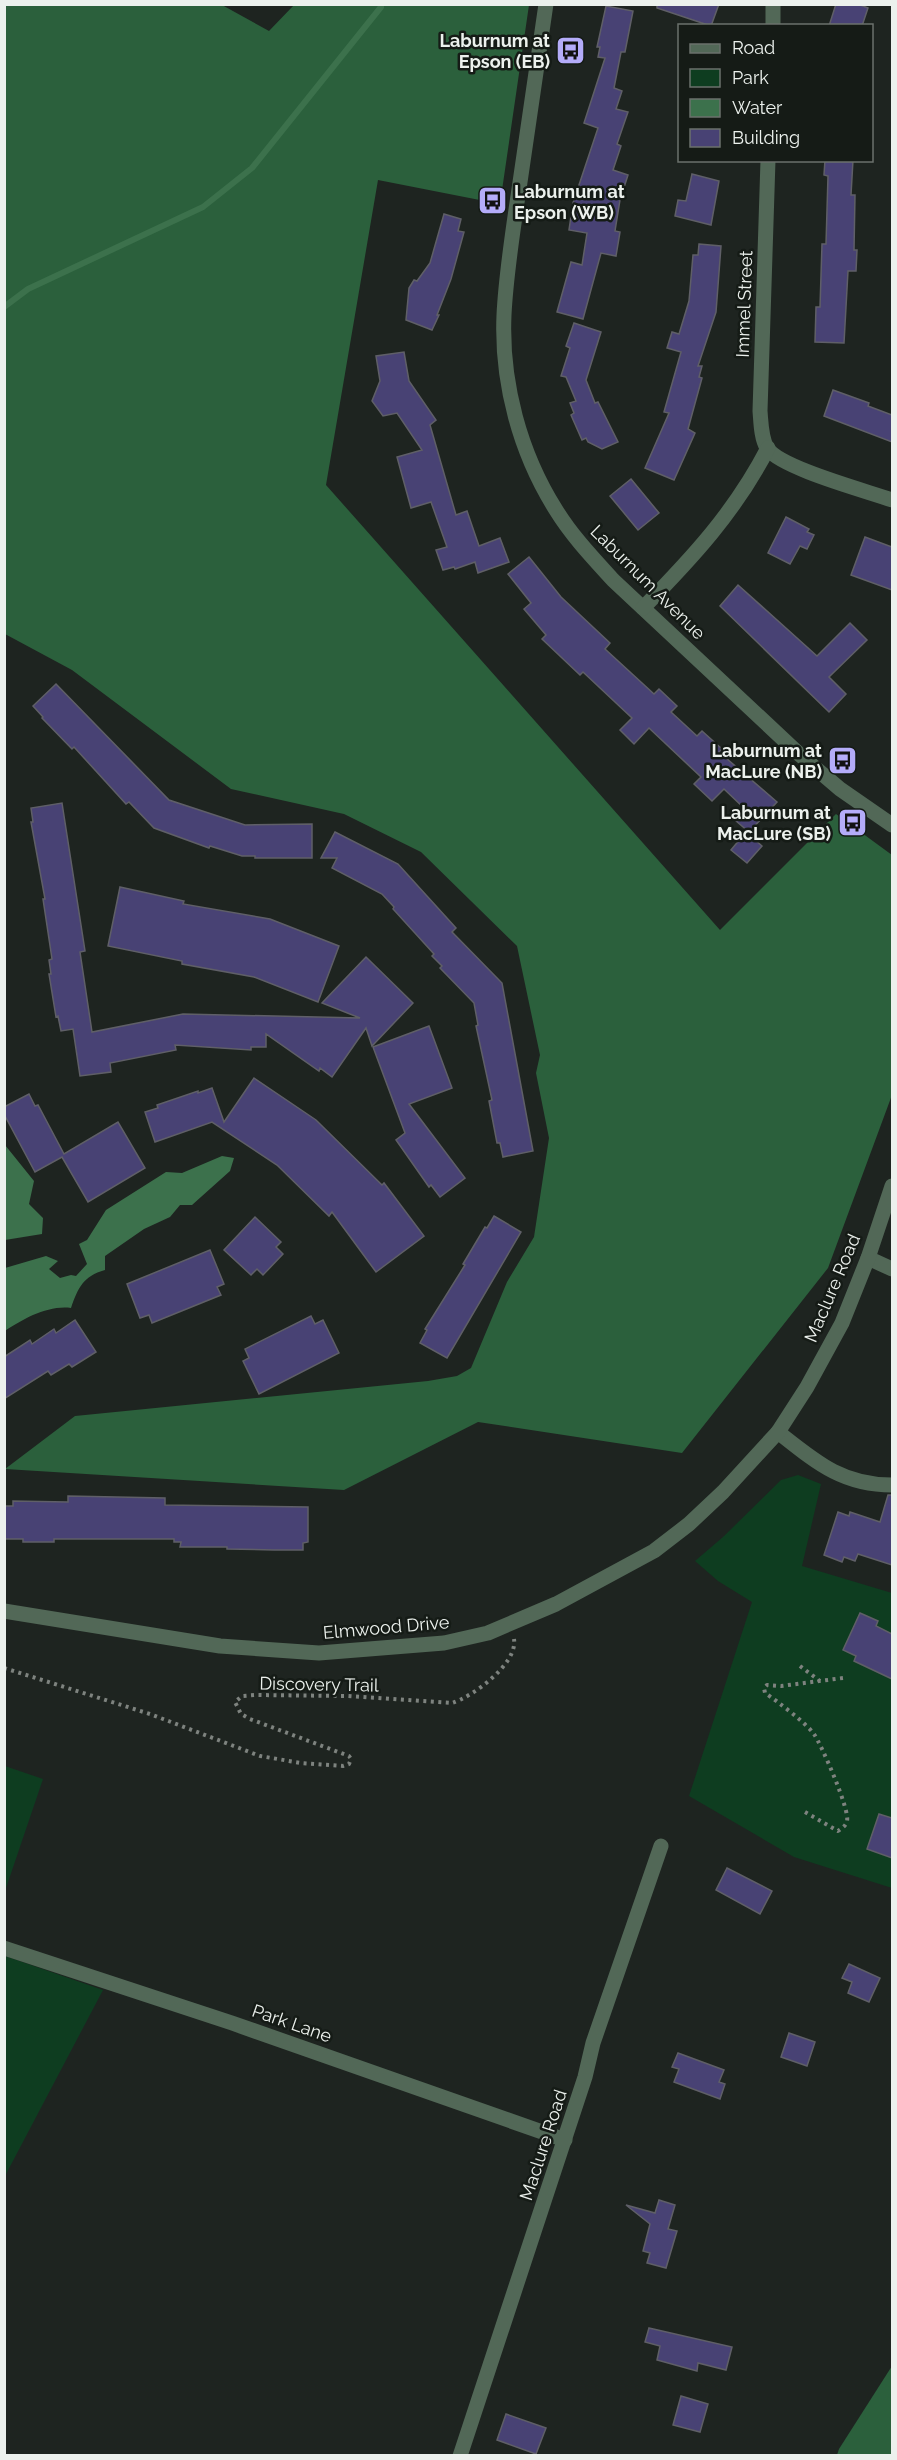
<svg xmlns="http://www.w3.org/2000/svg" width="897" height="2460" viewBox="0 0 897 2460" font-family="Raleway,sans-serif">
<rect width="100%" height="100%" fill="#1e2420"/>
<g fill="#0e3d20">
<path d="M798,1475L821,1484L802,1566L892,1593V1888L794,1857L689,1796L752,1602L718,1581L695,1561L723,1537L781,1480Z"/>
<path d="M5,1766L43,1779L5,1891L4,1766Z"/>
<path d="M5,1956L103,1990L5,2176L4,1956Z"/>
</g>
<g fill="#2b603c">
<path d="M5,4L222,5L269,31L294,5H529L500,204L378,180L326,485L720,930L836,814L892,855V1095L828,1268L682,1453L478,1422L344,1490L5,1469L75,1416L428,1381L457,1376L471,1368L507,1282L534,1237L549,1138L536,1073L540,1055L517,946L421,852L344,814L231,789L72,670L5,634Z"/>
<path d="M892,2366V2455H837L839,2449Z"/>
</g>
<g fill="#3c714c">
<path d="M5,1145L34,1181L29,1204L43,1218L42,1234L5,1240Z"/>
<path d="M222,1156L234,1158L230,1171L192,1205H180L170,1217L144,1229L105,1256V1270C83,1276 78,1288 71,1308C48,1305 23,1319 5,1331V1268L46,1256L58,1261L49,1269L60,1278L71,1275L76,1276L87,1264L79,1244L87,1240L106,1210L166,1172L182,1173Z"/>
</g>
<g fill="none" stroke-linecap="round" stroke-linejoin="round">
<path stroke="#3c714c" stroke-width="6" d="M4,307L28,289L203,207L252,168L381,7"/>
</g>
<g fill="#484274" stroke="#5f5f67" stroke-width="1.5">
<path d="M657,4H719L711,26L657,8Z"/>
<path d="M836,4H858L868,8L862,26H829Z"/>
<path d="M606,6L633,11L625,52H621L614,88L622,91L616,109L628,112L617,144L621,146L613,170L628,175L620,200L615,231L620,232L616,256L601,253L583,319L557,312L571,262L582,265L587,233L569,230L573,203L598,128L584,123L605,58L598,57L600,47H597Z"/>
<path d="M825,160H853L851,195H855L854,250H857L856,271H848L844,343L815,342L816,307H820L822,244H826L828,176L824,175Z"/>
<path d="M692,174L719,181L711,225L675,216L678,200L686,201Z"/>
<path d="M444,214L461,219L458,231L464,232L451,279L437,315H439L432,330L406,320L409,288L414,280L417,281L430,263Z"/>
<path d="M699,244L721,246L716,312L698,366H702L699,377L702,378L688,429L695,433L674,480L645,468L669,413L664,412L681,352L667,348L672,332L679,334L689,301L693,255H698Z"/>
<path d="M574,323L601,332L586,380L595,403L598,402L618,442L602,449L588,442L586,438L582,440L571,415L574,413L570,403L576,401L566,377L561,376L570,348L566,346Z"/>
<path d="M404,352L409,381L436,420L430,425L456,515L467,511L479,546L500,538L509,562L478,573L475,562L455,569L454,567L443,570L436,550L447,547L431,502L411,508L397,457L422,450L397,413L383,416L372,401L380,381L376,356Z"/>
<path d="M833,390L869,403L868,406L892,415V442L824,416Z"/>
<path d="M631,479L659,513L638,530L610,496Z"/>
<path d="M786,517L809,529L807,532L814,535L807,549L800,546L790,564L768,553Z"/>
<path d="M865,537L892,547V590L851,575Z"/>
<path d="M529,557L561,597L610,643L605,649L654,694L659,689L677,706L671,712L697,736L702,731L722,749L719,752L777,802L749,832L736,821L746,810L724,789L712,801L694,784L701,777L649,728L634,744L620,730L632,718L583,672L580,675L542,639L546,635L524,609L531,603L508,574Z"/>
<path d="M738,585L817,656L850,623L867,640L829,677L846,694L829,712L720,606Z"/>
<path d="M56,684L169,800L245,825L312,824V858H255V856H242L210,846L209,848L154,828L129,802L126,804L74,747L72,749L42,718L43,717L33,706Z"/>
<path d="M62,803L85,951L80,952L92,1032L183,1014L360,1018L322,1003L366,957L413,1003L372,1046L366,1028L332,1077L320,1068L319,1071L266,1034V1047H251V1050L175,1045L176,1050L110,1063L111,1072L80,1076L73,1029L61,1031L58,1016L56,1017L49,974H51L49,960L52,959L43,899H45L31,822H33L31,808Z"/>
<path d="M335,832L398,864L456,928L452,932L502,983L533,1151L503,1157L500,1143H497L489,1101L492,1100L476,1026L478,1025L474,1003L440,968L442,966L432,956L434,954L393,909L394,907L382,894L332,868L337,858H321Z"/>
<path d="M746,832L762,846L747,863L731,850Z"/>
<path d="M120,887L184,901L183,904L270,919L339,946L318,1002L254,977L182,964V961L108,946Z"/>
<path d="M429,1026L452,1088L409,1104L465,1178L440,1197L431,1185L429,1187L396,1140L405,1133L373,1047Z"/>
<path d="M254,1078L316,1120L382,1185L384,1183L424,1236L376,1272L332,1212L329,1216L277,1165L212,1122L155,1142L145,1112L158,1108L157,1105L198,1091V1093L212,1088L224,1122Z"/>
<path d="M29,1094L35,1106L38,1105L64,1154L118,1122L145,1168L88,1202L62,1157L35,1172L4,1114V1107Z"/>
<path d="M494,1216L521,1232L447,1358L420,1343L427,1330L425,1329L465,1265L463,1264L485,1227L487,1228Z"/>
<path d="M255,1217L281,1242L276,1247L283,1254L263,1275L257,1269L251,1275L224,1250Z"/>
<path d="M210,1250L224,1284L217,1287L221,1295L152,1323L149,1315L140,1318L127,1284Z"/>
<path d="M311,1316L315,1324L323,1320L339,1353L259,1394L243,1361L249,1358L245,1349Z"/>
<path d="M75,1320L96,1352L72,1367L69,1364L51,1375L48,1371L4,1399V1357L30,1340L32,1344L54,1329L56,1333Z"/>
<path d="M888,1495H892V1565L858,1554L855,1561L844,1557L842,1562L824,1555L838,1512L849,1516L850,1512L880,1522Z"/>
<path d="M68,1496L165,1498V1505L308,1507V1542L303,1543V1550H274L227,1549V1547H180L181,1542H174V1539H54V1542H23V1539H4V1506H13V1501L68,1502Z"/>
<path d="M860,1613L878,1621L876,1626L892,1634V1679L854,1661L856,1656L843,1650Z"/>
<path d="M879,1814L892,1818V1858L867,1849Z"/>
<path d="M727,1868L772,1891L760,1914L716,1890Z"/>
<path d="M849,1964L880,1978L869,2002L848,1993L852,1982L842,1978Z"/>
<path d="M789,2033L815,2042L807,2066L781,2057Z"/>
<path d="M678,2053L724,2070L719,2082L725,2084L720,2099L674,2082L679,2069L672,2067Z"/>
<path d="M659,2200L675,2205L668,2229L677,2231L666,2268L647,2263L650,2253L643,2251L650,2224L626,2205L655,2213Z"/>
<path d="M649,2328L732,2347L726,2370L698,2363L697,2371L657,2360L660,2346L645,2342Z"/>
<path d="M681,2396L708,2404L700,2432L673,2425Z"/>
<path d="M506,2414L546,2428L536,2454L497,2440Z"/>
</g>
<g fill="none" stroke-linecap="round" stroke-linejoin="round">
<g stroke="#7e837f" stroke-width="4" stroke-dasharray="3 4.5" stroke-linecap="butt">
<path d="M800,1666L820,1681"/>
<path d="M4,1668L150,1714L260,1756L301,1763L343,1766L349,1764L351,1759L349,1756L250,1719L241,1714L235,1702L242,1696L255,1695L348,1696L452,1703C472,1697 518,1664 514,1639"/>
<path d="M805,1812L838,1831C842,1828 846,1826 847,1821C850,1810 822,1746 814,1734C806,1723 777,1701 765,1693L764,1688L767,1685L781,1686L843,1678"/>
</g>
<g stroke="#526857" stroke-width="15">
<path d="M546,4C537,66 528,127 519,189C513,231 506,273 504,315C501,383 520,453 556,510C572,536 593,558 613,580L799,754L840,789L892,825"/>
<path d="M773,26V4"/>
<path d="M768,160L760,411C761,422 761,438 767,448C780,468 867,491 892,500"/>
<path d="M643,608C692,558 735,512 768,448"/>
<path d="M868,1258L892,1269"/>
<path d="M778,1432C816,1462 842,1485 892,1485"/>
<path d="M4,1611L220,1646L319,1653L444,1643L488,1633L556,1604L654,1551L689,1524L723,1492L778,1432L807,1387L842,1323L868,1258L892,1186"/>
<path d="M4,1948L232,2023L565,2140"/>
<path d="M460,2456L585,2077L593,2043L661,1846"/>
</g>
</g>
<defs>
<symbol id="bus-square" viewBox="-11 -11 22 22"><rect x="-9" y="-9" width="18" height="18" rx="4" fill="#b4acf9" stroke="#151b16"/><path d="M-5-6H5V4H4V6H2V4H-2V6H-4V4H-5ZM-3.5-4V0h7V-4ZM-3.5 1.2v1.5H-2V1.2ZM2 1.2v1.5H3.5V1.2Z" fill="#111"/></symbol>
</defs>
<g fill-rule="evenodd">
<use href="#bus-square" x="554" y="34" width="33" height="33"/>
<use href="#bus-square" x="476" y="184" width="33" height="33"/>
<use href="#bus-square" x="826" y="744" width="33" height="33"/>
<use href="#bus-square" x="836" y="806" width="33" height="33"/>
</g>
<g text-anchor="middle" dominant-baseline="central" stroke-width="5" stroke-linejoin="round" paint-order="stroke">
<g font-size="18" font-weight="bold" fill="#ecf1ed" stroke="#151b16" text-anchor="end">
<text x="550" y="40">Laburnum at<tspan x="550" dy="21">Epson (EB)</tspan></text>
<text x="514" y="191" text-anchor="start">Laburnum at<tspan x="514" dy="21">Epson (WB)</tspan></text>
<text x="822" y="750">Laburnum at<tspan x="822" dy="21">MacLure (NB)</tspan></text>
<text x="831" y="812">Laburnum at<tspan x="831" dy="21">MacLure (SB)</tspan></text>
</g>
<g font-size="18" fill="#ecf1ed" stroke="#151b16">
<text transform="translate(744 304) rotate(-88)">Immel Street</text>
<text transform="translate(648 582) rotate(45)">Laburnum Avenue</text>
<text transform="translate(832 1288) rotate(-67)">Maclure Road</text>
<text transform="translate(386 1627) rotate(-5)">Elmwood Drive</text>
<text transform="translate(319 1684) rotate(1)">Discovery Trail</text>
<text transform="translate(292 2023) rotate(19)">Park Lane</text>
<text transform="translate(543 2145) rotate(-72)">Maclure Road</text>
</g>
</g>
<rect width="897" height="2460" fill="none" stroke="#ecf1ed" stroke-width="12"/>
<rect x="678" y="24" width="195" height="138" fill="#151b16" stroke="#6b716c" stroke-width="1.5"/>
<rect x="690" y="44" width="30" height="9" fill="#526857" stroke="#6b716c" stroke-width="1.5"/>
<text x="732" y="54" font-size="18" fill="#ecf1ed">Road</text>
<rect x="690" y="69" width="30" height="18" fill="#0e3d20" stroke="#6b716c" stroke-width="1.5"/>
<text x="732" y="84" font-size="18" fill="#ecf1ed">Park</text>
<rect x="690" y="99" width="30" height="18" fill="#3c714c" stroke="#6b716c" stroke-width="1.5"/>
<text x="732" y="114" font-size="18" fill="#ecf1ed">Water</text>
<rect x="690" y="129" width="30" height="18" fill="#484274" stroke="#6b716c" stroke-width="1.5"/>
<text x="732" y="144" font-size="18" fill="#ecf1ed">Building</text>
</svg>
